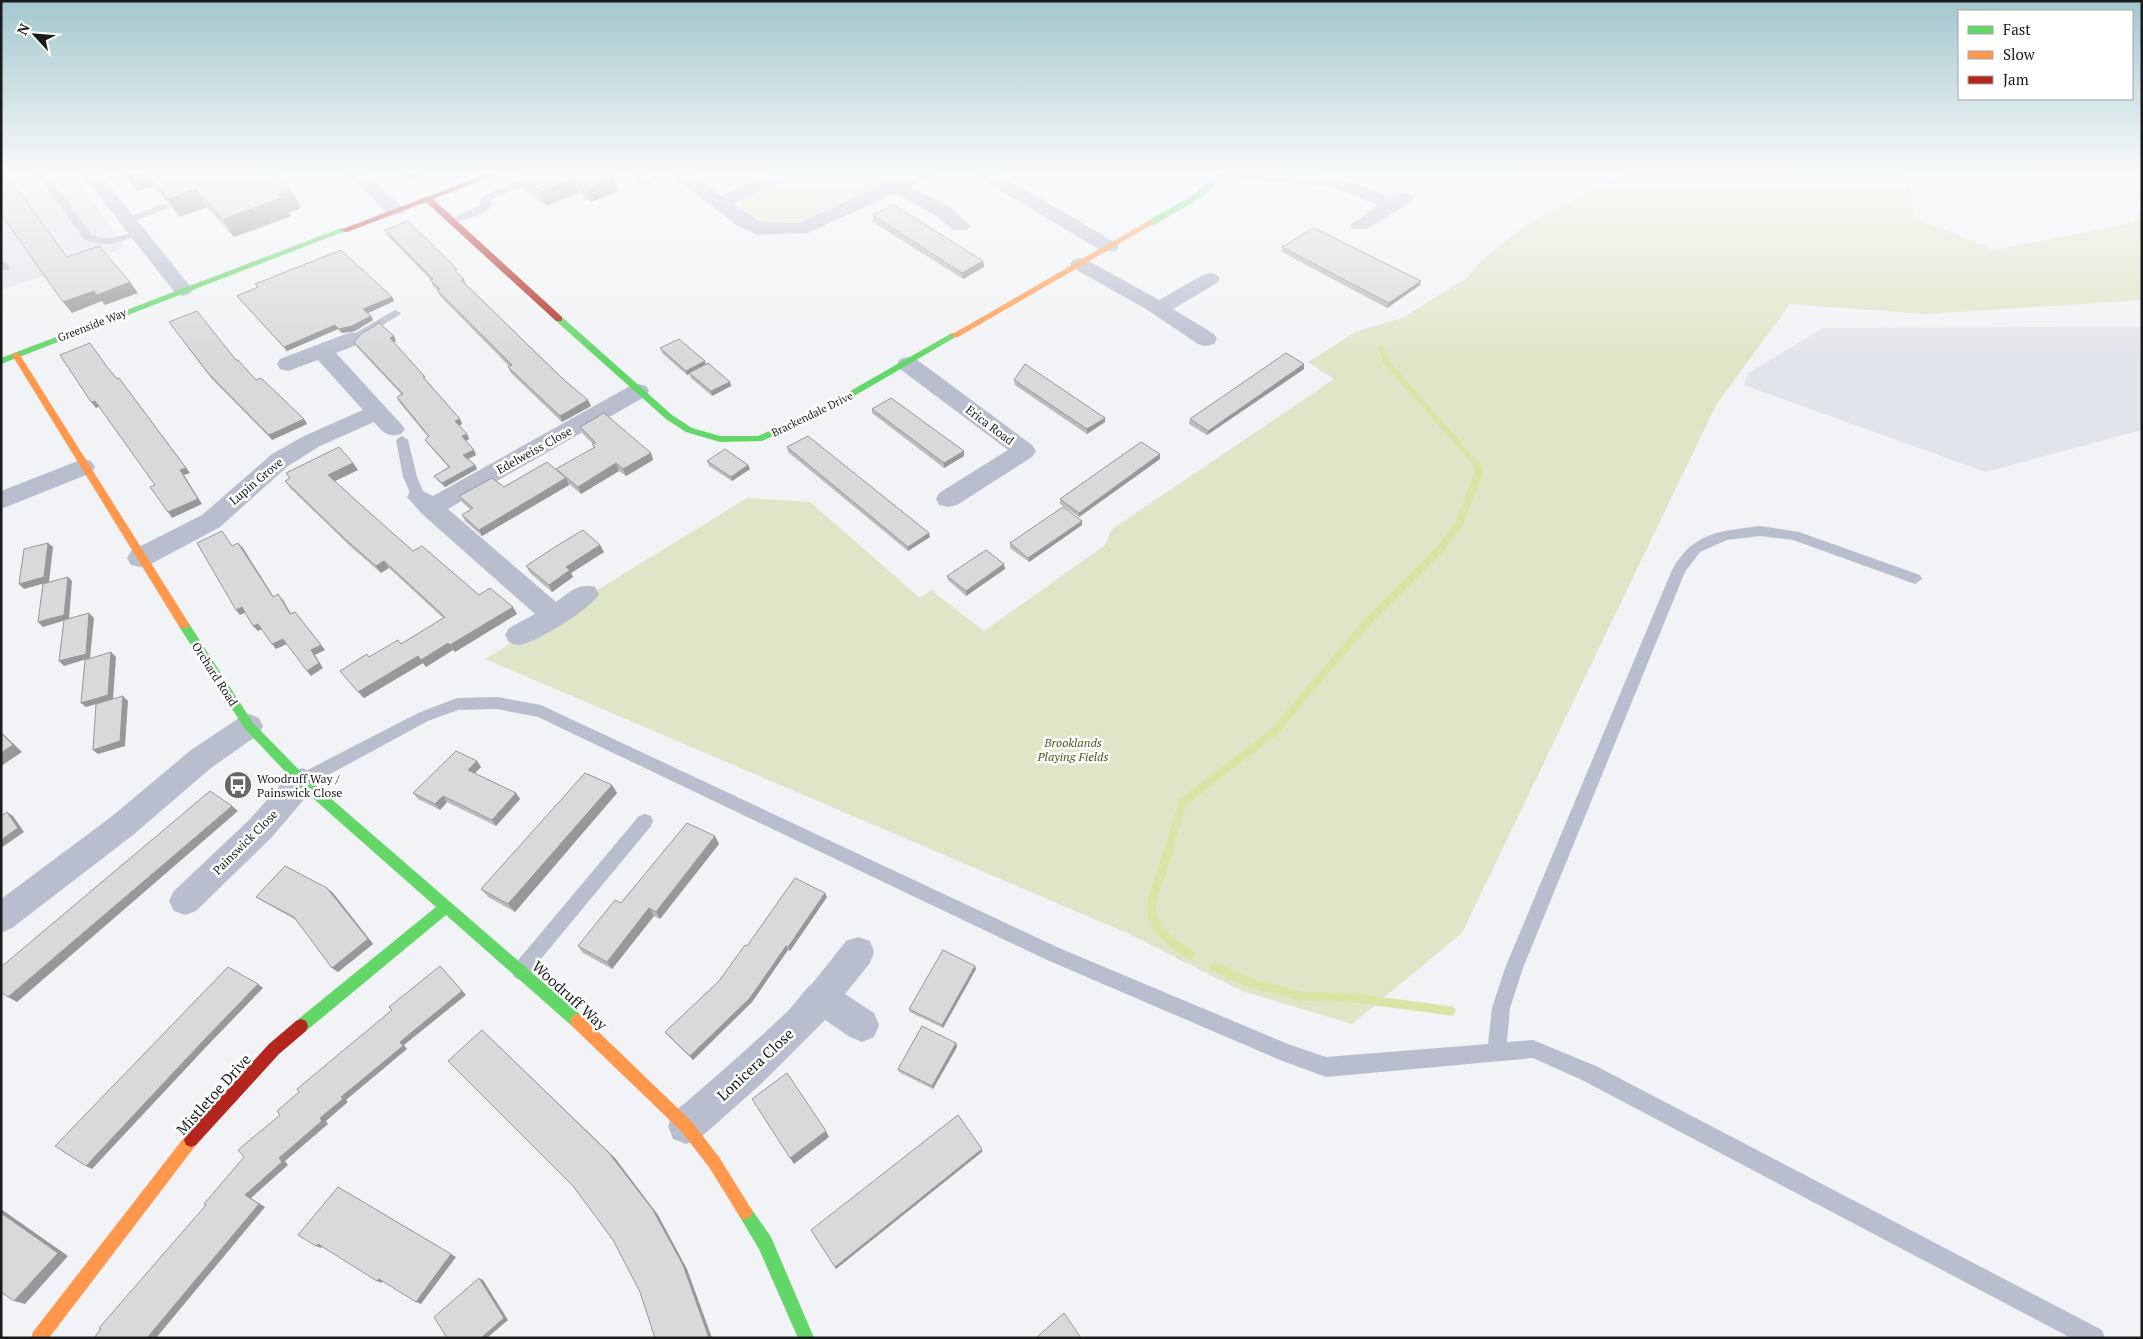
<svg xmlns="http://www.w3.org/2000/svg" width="2143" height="1339" viewBox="0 0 2143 1339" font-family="'PT Serif',serif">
<rect width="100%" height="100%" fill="#f2f3f6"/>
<g fill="#e2e4eb">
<path d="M1,173H71L126,247L1,290Z"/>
<path d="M2142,327V430L1985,472L1744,385L1747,374L1823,328Z"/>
</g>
<g fill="#dfe5c7">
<path d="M799,173H911L806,219C786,226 749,230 739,205L743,198Z"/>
<path d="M1623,173H1909L1914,218L1994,250L2133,223L2142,210V300L1926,314L1790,304L1716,405L1462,933L1352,1024L1242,991L1127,933L485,659L747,498L810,502L920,598L931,590L984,631L1105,545L1111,530L1334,379L1308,362L1357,331L1400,319L1467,278L1482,260L1526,225Z"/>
</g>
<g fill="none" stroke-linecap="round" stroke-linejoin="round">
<path stroke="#dae4a5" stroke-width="5.5" d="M1381,348L1386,362L1478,466"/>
<path stroke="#dae4a5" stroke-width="8" d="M1169,847L1183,802L1274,732L1367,622L1441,548L1459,524L1479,472L1477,465"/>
<g stroke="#dae4a5" stroke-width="9">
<path d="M1170,845C1156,902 1128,916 1191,955"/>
<path d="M1214,967L1251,983L1300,996L1354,998L1451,1011"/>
</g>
<g fill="#b9becf" fill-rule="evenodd">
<path d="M36,173H46L92,235L101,238H112L137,231L142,234L112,244H101L84,239Z"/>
<path d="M540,173H553L492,199V206L484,213L452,224L447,221L481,205L480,201L484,195Z"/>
<path d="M629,173H640L652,183L643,185Z"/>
<path d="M1428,173H1439L1434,176Z"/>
<path d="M165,203L170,206L169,208L131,222L127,223L122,220Z"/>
<path d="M1,260L9,266V270H1Z"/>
<path d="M395,310L401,313L399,315L355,342L351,343L345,339Z"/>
<path d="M402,436L408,440L417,477L425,496L418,501L413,499L403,477L396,440Z"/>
<path d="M1760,526L1799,532L1920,575L1922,579L1915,584L1793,540L1760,536L1727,540L1700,552L1685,572L1523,968L1510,1008L1507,1042L1533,1040L1596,1066L2102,1330L2105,1338H2071L1582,1080L1533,1058L1326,1077L1280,1060L1047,960L538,717L497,709L458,710L428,721L308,786L302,788L296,786L294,781L296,776L418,713L457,698L497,697L541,705L1059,948L1288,1044L1326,1057L1488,1044L1492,1008L1505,968L1672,570C1693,532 1720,531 1760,526Z"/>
<path d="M645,814L651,816L653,821L651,826L526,977L520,980L514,977L511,971L514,965L639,816Z"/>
</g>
<g fill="#b9becf" fill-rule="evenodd">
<path d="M81,173H99L190,286L193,290L190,294L183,296L176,294Z"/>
<path d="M347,173H366L405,210L403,214H389Z"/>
<path d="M669,173H689L721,196L773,173H797L794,177L733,204L762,223H798L910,173H933L930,177L910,186L951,208L970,226L967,230H953L937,216L895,193L808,233L758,235L738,226Z"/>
<path d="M975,173H997L1116,243L1119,247L1116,251H1102L978,177Z"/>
<path d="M1222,173C1281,169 1337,172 1391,198L1404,192L1411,194L1413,198L1411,202L1367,229H1353L1350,225L1378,206L1350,193L1326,186L1231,178L1225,177Z"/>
<path d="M1080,258L1087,260L1159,300L1203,275L1210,273L1217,275L1220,279L1217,283L1173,309L1214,334L1217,339L1214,344L1206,346L1198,344L1146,309L1073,268L1070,264L1073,260Z"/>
<path d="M351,332L359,334L362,339L359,344L336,353L401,424L405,429L401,434C387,438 383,432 374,422L320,446L288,466L220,527L149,565L140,567L131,565L127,558L131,551L202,515L272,454L304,436L363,410L318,360L288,371L280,369L277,364L280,359Z"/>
<path d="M908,357L916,359L1032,445L1036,451L1032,457L957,505L948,507L939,505L936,499L939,493L1008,450L900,369L897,364L900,359Z"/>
<path d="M638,384L646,386L649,391L646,396L448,509L556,602C569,593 579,582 595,587L599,594C591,609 537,642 520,645C516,645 512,644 509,642L505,635L509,628L535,614L422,514L407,497L410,491L419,489L433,496L630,386Z"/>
<path d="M83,459L91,461L95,467L91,473L1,509V491Z"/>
<path d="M249,714L259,718L263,726L259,734L211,768L133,835L12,928L1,933V899L111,817L191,750L239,718Z"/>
<path d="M302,768L312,772L317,781L312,790L272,837L196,911L185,915L174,911L169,901L174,891L250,819L292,772Z"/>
<path d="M858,937L870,941L874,952L870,963L845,994L874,1013L879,1025L874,1037L862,1042L850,1037L825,1020L762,1083L699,1139L686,1144L673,1139L668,1126L673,1113C713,1080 752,1045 789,1010C795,1004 807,986 812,984L846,941Z"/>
</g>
<g fill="#63d668" fill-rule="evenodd">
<path d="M1220,173H1228L1202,197L1154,225H1148V221L1196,193Z"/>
<path d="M341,228L348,230L1,364V358Z"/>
<path d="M559,316L562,317L672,415L692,428L720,436H758L817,410L952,333H958L959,335L823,414L762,441L720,442L686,432L666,419L556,321L555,319Z"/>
<path d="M184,621L188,622L253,723L306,777L582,1016L584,1021L582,1026L577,1028L572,1026L446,915L306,1031L301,1033L296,1031L294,1026L296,1021L436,907L298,785L245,729L180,628L179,625L180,622Z"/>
<path d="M745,1204L750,1207L771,1237L814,1338H798L759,1249L737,1212L740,1207Z"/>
</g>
<g fill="#ff974d" fill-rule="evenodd">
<path d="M1148,221L1155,223L958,337H952L951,335Z"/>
<path d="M16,352L20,355L188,622L189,625L188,628H180L12,355Z"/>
<path d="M577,1014L582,1016L691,1121L719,1157L750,1207L753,1212L750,1217L745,1220L740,1217L709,1167L681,1131L572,1026L570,1021L572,1016Z"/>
<path d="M191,1133L196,1135L198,1140L196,1145L49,1338H31L33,1332L186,1135Z"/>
</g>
<g fill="#b3261e" fill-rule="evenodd">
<path d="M489,173H499L433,199L562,317V321H556L426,202L347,232L340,230Z"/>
<path d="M301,1019L306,1021L308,1026L306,1031L279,1054L196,1145L191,1147L186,1145L184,1140L186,1135L269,1044L296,1021Z"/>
</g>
</g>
<g fill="#bbbbbd">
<path d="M122,173H276L278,177L291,190L301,208L289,213L291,216L234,237L207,207L179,217L154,185L137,191Z"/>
<path d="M401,173H430L409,180Z"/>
<path d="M518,174L614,177L619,191L591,202L578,193L546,206L523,188Z"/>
<path d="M873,215L983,261L984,267L963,279L873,222Z"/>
<path d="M385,230L460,275L464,279L466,284L591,406L562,422L511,373L508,367L509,366L440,296L437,290L433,286L431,280L388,236Z"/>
<path d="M1282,247L1420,285L1387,308L1282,252Z"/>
<path d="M255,284L392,297L394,301L367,313L373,320L355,331L342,333L338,329L287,351L240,300L237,296L258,288Z"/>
<path d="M169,322L236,360L256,380L304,419L307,424L272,440L211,378Z"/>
<path d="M396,341L393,342L460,419L462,424L459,425L467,434L469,439L466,441L474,450L476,455L468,459L475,465L477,469L445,487L437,480L434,476L448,467L428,444L425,440L428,437L399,402L397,397L402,395L357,347L354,342Z"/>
<path d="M660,348L706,365L730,382L731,386L712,396L691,378L690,374L687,375L662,353Z"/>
<path d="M1304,364V369L1207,435L1189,424L1190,419Z"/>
<path d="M1014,380L1105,422L1087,434L1015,385Z"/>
<path d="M872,409L964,451V456L944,468L872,413Z"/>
<path d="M580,427L651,453L653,460L626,476L619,471L581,494L569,484V485L482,536L465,521L462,515L471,510L463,503L459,496L504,487L557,471L556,469L594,448L592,444H593L583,434Z"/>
<path d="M787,447L930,537L908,551L788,452Z"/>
<path d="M1160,459L1079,517L1060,504V499Z"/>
<path d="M707,461L748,465L750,469L732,481L709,466Z"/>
<path d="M353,463L358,470L335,481L360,504L413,551L479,595L517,614L455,652L453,650L426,667L423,663L364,698L340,671L369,657L401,644L443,618L389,568L381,573L350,546L290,488L285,481L290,478L286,473Z"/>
<path d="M1082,521V525L1029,562L1010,548V543Z"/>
<path d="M600,545L604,552L571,573L573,577L552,592L530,573L526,566Z"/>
<path d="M1005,569L966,596L948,580L947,576Z"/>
<path d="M477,761L481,767L475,773L516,793L520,799L496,826L447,802L440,810L418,799L413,793Z"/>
<path d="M612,785L617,793L515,912L488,897L481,889Z"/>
<path d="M719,844L660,919L654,916L612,969L583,953L578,946L621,903Z"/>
<path d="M327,888L333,893L373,944L338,972L296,920L262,901L256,897Z"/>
<path d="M827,897L790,951L788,950L752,1002L693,1060L668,1036L665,1032L719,981L747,946Z"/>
<path d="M976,969L943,1028L910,1012L909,1009Z"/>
<path d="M956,1043L957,1047L933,1089L899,1072L898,1069Z"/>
</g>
<g fill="#98989a">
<path d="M125,173H145L154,185L137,191Z"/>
<path d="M415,173H430L409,180L407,176Z"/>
<path d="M614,177L619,191L591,202L586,189Z"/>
<path d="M573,179L578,193L546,206L541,192Z"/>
<path d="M196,189L207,207L179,217L168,199Z"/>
<path d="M291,190L301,208L289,213L291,216L234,237L223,219L278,195Z"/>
<path d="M983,261L984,267L963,279L962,273Z"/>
<path d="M1421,281L1420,285L1387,308L1389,303Z"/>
<path d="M130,282L138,293L105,305L102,301L72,313L63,302L94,291Z"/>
<path d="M392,297L394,301L366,314L363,309Z"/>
<path d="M371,316L373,320L355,331L342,333L339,329Z"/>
<path d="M335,325L338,329L287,351L284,347Z"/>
<path d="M394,336L396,341L392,343L390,338Z"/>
<path d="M705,361L706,366L687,375L686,371Z"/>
<path d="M1304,364V369L1207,435L1208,431Z"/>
<path d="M119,378L190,473L184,475L202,504L172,518L168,512Z"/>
<path d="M730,382L731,386L712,396L711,391Z"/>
<path d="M588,400L591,406L562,422L560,416Z"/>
<path d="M95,401L100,406L96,408L91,402Z"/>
<path d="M1105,418V422L1087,434V429Z"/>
<path d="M304,419L307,424L272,440L269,435Z"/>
<path d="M460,419L462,424L458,426L455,421Z"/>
<path d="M467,434L469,439L464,441L462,436Z"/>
<path d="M474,450L476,455L466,460L463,455Z"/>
<path d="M964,451V456L944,468V463Z"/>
<path d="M651,453L653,460L626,476L623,469Z"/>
<path d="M1160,454V459L1079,517V513Z"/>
<path d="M353,463L358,470L333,482L328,475Z"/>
<path d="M616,463L619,471L581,494L578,487Z"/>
<path d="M475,465L477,469L445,487L442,483Z"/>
<path d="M748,465L750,469L732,481L731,477Z"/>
<path d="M566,478L569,485L482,536L479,530Z"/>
<path d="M1082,521V525L1029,562L1028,558Z"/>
<path d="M929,533L930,537L908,551V547Z"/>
<path d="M48,543L53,547L49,582L24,589L19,584Z"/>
<path d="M238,543L243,548L277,602L273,597Z"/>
<path d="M600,545L604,552L571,573L573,577L552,592L549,585L566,567Z"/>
<path d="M384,561L389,568L381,573L376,566Z"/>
<path d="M1004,564L1005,569L966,596V591Z"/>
<path d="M68,577L72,581L69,619L43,627L38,622Z"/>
<path d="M278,594L283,600L294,619L290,614Z"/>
<path d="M242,607L247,612L240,615L236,610Z"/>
<path d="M513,607L517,614L455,652L450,645Z"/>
<path d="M295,612L325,650L315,655L323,668L311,676L307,671L311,650Z"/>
<path d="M89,613L94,618L90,658L64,666L59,661Z"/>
<path d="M258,624L262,629L258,631L253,626Z"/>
<path d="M283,639L287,644L276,649L272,644Z"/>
<path d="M448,643L453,650L426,667L421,660Z"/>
<path d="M111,652L116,657L113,699L86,707L81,703Z"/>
<path d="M418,656L423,663L364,698L358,692Z"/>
<path d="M123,696L128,701L125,746L98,754L93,750Z"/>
<path d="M1,732L22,752L1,766Z"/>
<path d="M477,761L481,767L472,776L468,770Z"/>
<path d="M612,785L617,793L515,912L508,904Z"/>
<path d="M516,793L520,799L496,826L492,820Z"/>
<path d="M443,796L447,802L440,810L435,804Z"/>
<path d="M232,806L238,811L17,1002L8,997Z"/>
<path d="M7,812L13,816L24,832L1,848V840Z"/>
<path d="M715,836L719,844L660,919L656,912Z"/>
<path d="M327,888L333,893L373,944L338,972L332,968Z"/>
<path d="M825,893L827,897L790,951L788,947Z"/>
<path d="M649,908L654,916L612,969L607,962Z"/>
<path d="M786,946L788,950L752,1002L693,1060L690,1056Z"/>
<path d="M440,966L466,995L404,1045L407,1049L346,1100L348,1102L326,1121L328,1124L285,1161L288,1165L251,1198L265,1207L156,1338H147L245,1195L279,1158L320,1118L341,1097L400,1042Z"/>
<path d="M975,966L976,969L943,1028L942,1025Z"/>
<path d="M258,984L263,988L207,1046L92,1169L86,1166L202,1042Z"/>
<path d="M482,1030L615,1158L658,1215L687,1269L712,1338H709Z"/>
<path d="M956,1043L957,1047L933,1089L932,1086Z"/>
<path d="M826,1131L829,1137L794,1164L790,1158Z"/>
<path d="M982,1149V1152L836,1269L835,1267Z"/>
<path d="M343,1190L456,1257L421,1304L416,1302Z"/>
<path d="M1,1209L68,1256L25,1304L14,1301Z"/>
<path d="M318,1244L323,1246L321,1248L316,1246Z"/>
<path d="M479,1278L483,1280L508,1320L487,1338H481Z"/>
<path d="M379,1279L383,1281L381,1283L377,1281Z"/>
</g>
<g fill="#d9d9dc" stroke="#98989a">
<path d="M1,173H5L67,257L99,246L130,282L97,295L94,291L63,302L1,214Z"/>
<path d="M146,173H274L291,190L278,195L281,198L223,219L196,189L168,199Z"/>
<path d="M404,173H415L407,176Z"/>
<path d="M521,173H608L614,177L586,189L573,179L541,192L518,174Z"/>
<path d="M894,205L983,261L962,273L873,215Z"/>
<path d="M408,221L457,269L454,270L464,279L461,280L563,379L588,400L560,416L508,367L512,365L437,290L440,289L430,280L433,279L385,230Z"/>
<path d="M1314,228L1421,281L1389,303L1282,247Z"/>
<path d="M341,250L392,297L363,309L371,316L352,326L339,329L335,325L284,347L237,296L258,287L255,284Z"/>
<path d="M197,311L236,360H238L256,380L261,378L304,419L269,435L208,373L169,322Z"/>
<path d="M379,323L394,336L390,338L425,377H423L460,419L455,421L467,434L462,436L474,450L463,455L475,465L442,483L434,476L450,467L425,440L429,436L397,397L403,394L354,342L361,334Z"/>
<path d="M679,339L705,361L686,371L660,348Z"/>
<path d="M90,343L107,367L117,379L119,378L186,468L180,470L198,499L168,512L150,487L155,485L95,401L91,402L60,355Z"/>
<path d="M1286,353L1304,364L1208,431L1190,419Z"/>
<path d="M708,363L730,382L711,391L689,373Z"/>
<path d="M1025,364L1105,418L1087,429L1014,380Z"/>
<path d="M891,398L964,451L944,463L872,409Z"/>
<path d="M604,413L651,453L623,469L616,463L578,487L556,469L595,447L592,444L596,443L580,427Z"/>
<path d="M808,436L929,533L908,547L787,447Z"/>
<path d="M1141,442L1160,454L1079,513L1060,499Z"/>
<path d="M339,447L353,463L328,475L360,504L413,551L422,546L479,595L490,588L513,607L450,645L448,643L421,660L418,656L358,692L340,671L367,654L369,657L398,640L401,644L445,617L384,561L376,566L345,539L285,481L290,478L286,473Z"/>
<path d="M725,449L748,465L731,477L707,461Z"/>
<path d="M547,462L566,478L479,530L462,515L473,508L459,496L492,478L504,487Z"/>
<path d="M1063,507L1082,521L1028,558L1010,543Z"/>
<path d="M583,530L600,545L566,567L570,570L549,585L526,566L555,547Z"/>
<path d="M222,531L232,546L238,543L273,597L278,594L290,614L295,612L321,645L311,650L319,663L307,671L283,639L272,644L258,624L253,626L242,607L236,610L197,543Z"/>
<path d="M48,543L44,577L19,584L24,549Z"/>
<path d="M986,550L1004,564L966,591L947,576Z"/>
<path d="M68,577L64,615L38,622L43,584Z"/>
<path d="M89,613L86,654L59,661L64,620Z"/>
<path d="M111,652L108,695L81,703L85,660Z"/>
<path d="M123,696L120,741L93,750L96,704Z"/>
<path d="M1,733L13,745L1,753Z"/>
<path d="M456,751L477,761L468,770L516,793L492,820L443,796L435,804L413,793Z"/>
<path d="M585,773L612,785L508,904L481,889Z"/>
<path d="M210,791L232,806L8,997L1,992V967Z"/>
<path d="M7,812L18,828L1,840V816Z"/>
<path d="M687,823L715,836L656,912L649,908L607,962L578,946L615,900L621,903Z"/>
<path d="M285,866L327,888L368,939L332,968L294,917L256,897Z"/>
<path d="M795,878L825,893L788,947L786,946L750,998L690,1056L665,1032L719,981L745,945L747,946Z"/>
<path d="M943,950L975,966L942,1025L909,1009Z"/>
<path d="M440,966L462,991L400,1042L403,1046L341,1097L343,1099L320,1118L322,1121L279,1158L282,1162L245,1195L259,1204L147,1338H94L101,1329L99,1328L206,1205L204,1204L244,1157L238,1150L280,1115L277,1111L299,1092L297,1089L392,1010L389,1007Z"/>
<path d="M228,967L258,984L202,1042L86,1166L55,1146Z"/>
<path d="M922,1026L956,1043L932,1086L898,1069Z"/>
<path d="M482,1030L609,1153L653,1210L683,1265L709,1338H655L640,1292L613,1240L573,1186L448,1061Z"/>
<path d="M787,1073L826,1131L790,1158L752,1099Z"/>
<path d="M958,1115L982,1149L835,1267L811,1230Z"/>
<path d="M338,1187L451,1254L416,1302L379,1279L377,1281L318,1244L316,1246L298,1235Z"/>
<path d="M1,1213L58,1253L14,1301L1,1292Z"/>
<path d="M479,1278L504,1318L481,1338H447L434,1317Z"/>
<path d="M1064,1313L1081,1338H1036Z"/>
</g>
<linearGradient id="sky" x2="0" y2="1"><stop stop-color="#a2c7cd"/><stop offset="0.48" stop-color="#f9fafb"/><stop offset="1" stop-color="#f9fafb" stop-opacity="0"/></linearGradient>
<rect width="2143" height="360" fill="url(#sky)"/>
<defs>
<symbol id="bus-disc" viewBox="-11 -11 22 22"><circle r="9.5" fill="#656668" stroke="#fff"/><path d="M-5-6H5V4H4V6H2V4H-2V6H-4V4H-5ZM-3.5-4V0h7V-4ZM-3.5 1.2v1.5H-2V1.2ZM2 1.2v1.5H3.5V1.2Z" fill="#fff"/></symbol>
</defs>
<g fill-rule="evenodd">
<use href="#bus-disc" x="222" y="769" width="32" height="32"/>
</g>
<g text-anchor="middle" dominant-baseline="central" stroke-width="5" stroke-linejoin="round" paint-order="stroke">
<g font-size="11" fill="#191a1b" stroke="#fff">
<text transform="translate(92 325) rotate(-21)">Greenside Way</text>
<text transform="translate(812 414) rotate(-26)">Brackendale Drive</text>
</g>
<g font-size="12" fill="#191a1b" stroke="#fff">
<text transform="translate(990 425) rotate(37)">Erica Road</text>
<text transform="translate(534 450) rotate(-29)">Edelweiss Close</text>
<text transform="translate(256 481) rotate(-40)">Lupin Grove</text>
<text transform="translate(215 674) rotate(57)">Orchard Road</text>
<text transform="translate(245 842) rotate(-45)">Painswick Close</text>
</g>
<g font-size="12" font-style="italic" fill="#4e5613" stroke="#fff">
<text x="1073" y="742">Brooklands<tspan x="1073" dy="14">Playing Fields</tspan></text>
</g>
<g font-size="12" fill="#191a1b" stroke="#fff" text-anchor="start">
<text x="257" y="778">Woodruff Way /<tspan x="257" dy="14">Painswick Close</tspan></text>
</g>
<g font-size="15" fill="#191a1b" stroke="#fff">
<text transform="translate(570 995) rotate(42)">Woodruff Way</text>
<text transform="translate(755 1064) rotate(-43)">Lonicera Close</text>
<text transform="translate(213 1094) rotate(-48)">Mistletoe Drive</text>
</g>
</g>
<rect width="2143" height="1339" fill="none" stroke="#191a1b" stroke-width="5"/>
<rect x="1958" y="10" width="175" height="90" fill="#ffffff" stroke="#a3a3a4"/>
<rect x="1968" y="26" width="25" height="8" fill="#63d668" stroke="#a3a3a4"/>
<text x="2003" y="35" font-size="15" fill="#191a1b">Fast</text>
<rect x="1968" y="51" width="25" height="8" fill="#ff974d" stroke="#a3a3a4"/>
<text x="2003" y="60" font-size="15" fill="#191a1b">Slow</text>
<rect x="1968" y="76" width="25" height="8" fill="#b3261e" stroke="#a3a3a4"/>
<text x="2003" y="85" font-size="15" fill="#191a1b">Jam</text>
<g transform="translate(35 35) rotate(296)" stroke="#ffffff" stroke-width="4" paint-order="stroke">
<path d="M0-4L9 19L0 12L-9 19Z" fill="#191a1b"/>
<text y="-8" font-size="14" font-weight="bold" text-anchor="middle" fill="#191a1b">N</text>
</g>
</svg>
